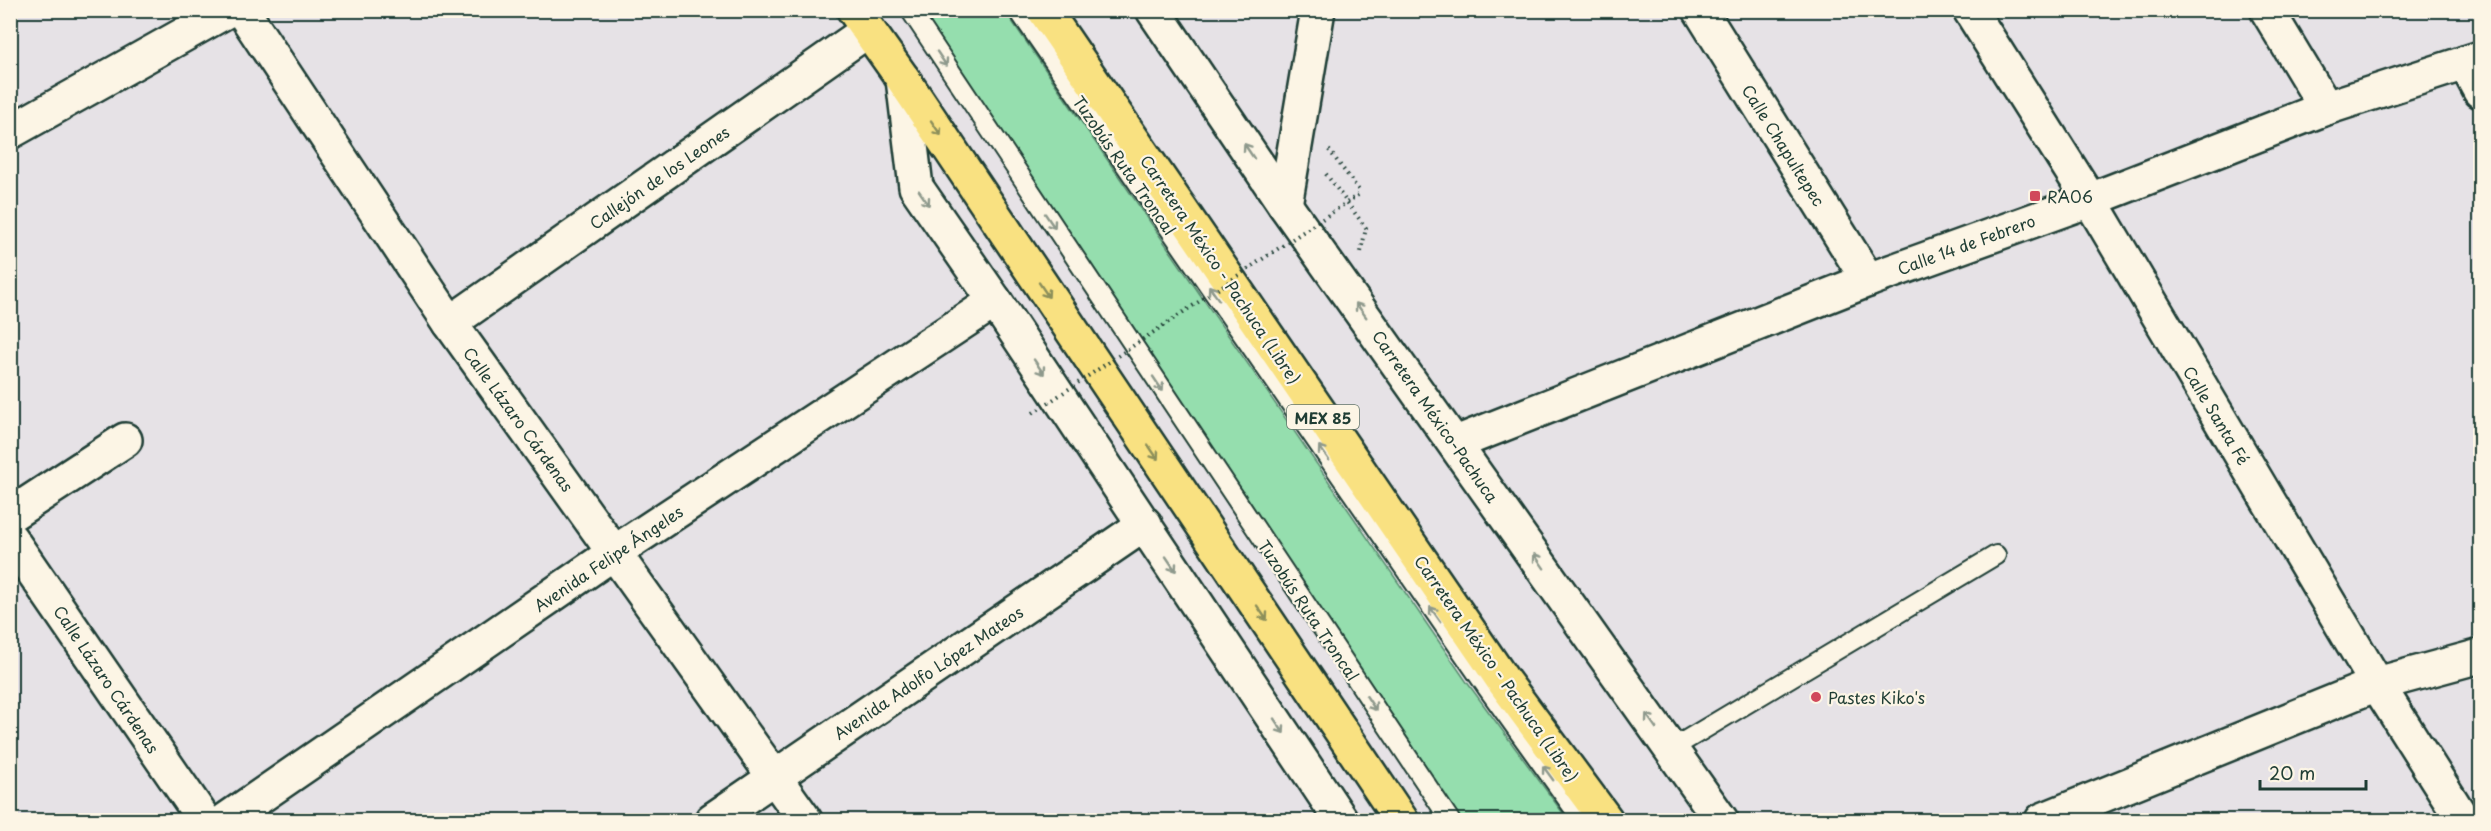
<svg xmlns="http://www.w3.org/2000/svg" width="2491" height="831" viewBox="0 0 2491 831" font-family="'Playpen Sans',sans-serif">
<rect width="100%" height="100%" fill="#e6e2e6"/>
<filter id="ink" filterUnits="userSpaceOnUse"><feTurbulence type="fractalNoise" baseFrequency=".0167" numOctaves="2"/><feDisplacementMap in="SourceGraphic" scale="12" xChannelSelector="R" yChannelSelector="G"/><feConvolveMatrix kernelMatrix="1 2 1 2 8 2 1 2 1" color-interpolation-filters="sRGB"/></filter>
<g filter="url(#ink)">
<path fill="#95deae" stroke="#5a8e71" stroke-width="1.5" d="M919,11H1005L1466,681L1568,820H1459Z"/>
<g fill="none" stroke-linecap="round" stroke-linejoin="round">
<defs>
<g id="lane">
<path d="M910,10L1450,820"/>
<path d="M1018,10L1487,688L1582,820"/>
<path d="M1671,749L1996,555"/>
</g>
<g id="street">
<path d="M242,10L450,323L805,820"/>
<path d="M1700,10L1868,280"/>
<path d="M1970,10L2090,200L2377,684L2463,820"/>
<path d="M2267,10L2326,108"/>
<path d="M2465,63L2480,91"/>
<path d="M10,132L228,10"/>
<path d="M1285,205L1318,10"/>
<path d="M450,323L867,31"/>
<path d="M1456,443L1868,280L2090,200L2326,108L2480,58"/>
<path d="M10,515L125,440"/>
<path d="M10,538L204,820"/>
<path d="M226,820L615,552L995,301"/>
<path d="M712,820L1145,524"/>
<path d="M2042,820L2377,684L2480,656"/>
</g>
<g id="secondary">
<path d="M1153,10L1285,205L1721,820"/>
<path d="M903,79L916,187L995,301L1341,820"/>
</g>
<g id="highway">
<path d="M854,10L903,79L1401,820"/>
<path d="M1044,10L1504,682L1606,820"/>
</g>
</defs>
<use href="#lane" stroke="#1f3d34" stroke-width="22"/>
<use href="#street" stroke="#1f3d34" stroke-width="38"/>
<use href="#secondary" stroke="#1f3d34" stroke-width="38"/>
<use href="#highway" stroke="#1f3d34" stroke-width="38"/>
<g stroke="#1f3d34" stroke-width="4" stroke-dasharray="1.5 4.5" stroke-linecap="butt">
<path d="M1329,150L1361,193"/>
<path d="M1326,174L1366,228L1361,252"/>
</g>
<use href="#lane" stroke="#fcf5e5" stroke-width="18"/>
<use href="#street" stroke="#fcf5e5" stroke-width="33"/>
<use href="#secondary" stroke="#fcf5e5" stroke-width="33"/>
<use href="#highway" stroke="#f9e181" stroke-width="33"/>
<path stroke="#1f3d34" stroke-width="4" stroke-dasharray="1.5 4.5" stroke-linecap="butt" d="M1033,413L1361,193"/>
</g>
<defs><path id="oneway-shaft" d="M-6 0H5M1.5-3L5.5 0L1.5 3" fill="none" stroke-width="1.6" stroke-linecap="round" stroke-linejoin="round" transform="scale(1.5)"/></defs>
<g stroke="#8e998c">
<use href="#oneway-shaft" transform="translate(942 59) rotate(56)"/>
<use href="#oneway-shaft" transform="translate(1249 151) rotate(-124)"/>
<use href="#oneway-shaft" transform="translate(924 198) rotate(55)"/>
<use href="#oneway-shaft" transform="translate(1050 221) rotate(56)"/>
<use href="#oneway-shaft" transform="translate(1214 293) rotate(-125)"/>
<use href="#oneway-shaft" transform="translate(1361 310) rotate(-126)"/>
<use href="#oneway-shaft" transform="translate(1039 367) rotate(56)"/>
<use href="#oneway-shaft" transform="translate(1158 384) rotate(56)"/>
<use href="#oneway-shaft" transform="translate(1324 453) rotate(-125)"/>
<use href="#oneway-shaft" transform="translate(1539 561) rotate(-125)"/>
<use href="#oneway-shaft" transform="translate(1171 564) rotate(56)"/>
<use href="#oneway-shaft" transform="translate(1435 614) rotate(-125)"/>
<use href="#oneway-shaft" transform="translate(1371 703) rotate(56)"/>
<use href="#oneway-shaft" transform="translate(1651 721) rotate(-125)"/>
<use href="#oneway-shaft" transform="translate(1279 726) rotate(56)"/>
<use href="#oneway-shaft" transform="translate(1548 773) rotate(-126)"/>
</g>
<g stroke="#8c8f5a">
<use href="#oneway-shaft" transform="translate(936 128) rotate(56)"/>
<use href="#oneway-shaft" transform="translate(1044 290) rotate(56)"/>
<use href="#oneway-shaft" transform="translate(1153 452) rotate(56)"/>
<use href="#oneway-shaft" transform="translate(1262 613) rotate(56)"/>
</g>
</g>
<g fill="#d1495b" stroke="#fcf5e5" stroke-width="2">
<rect x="2029" y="190" width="12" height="12" rx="3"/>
<circle cx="1816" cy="697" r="6"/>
</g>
<g text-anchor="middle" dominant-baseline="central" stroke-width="4.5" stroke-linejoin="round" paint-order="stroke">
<rect fill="#fcf5e5" stroke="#617469" stroke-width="1.5" x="1287" y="405" width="72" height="24" rx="4.5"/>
<g font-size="15" font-weight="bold" fill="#1f3d34">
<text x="1323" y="417">MEX 85</text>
</g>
<g font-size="16" fill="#1f3d34" stroke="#fcf5e5">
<text transform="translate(1784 145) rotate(58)">Calle Chapultepec</text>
<text transform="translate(1125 165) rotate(55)">Tuzobús Ruta Troncal</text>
<text transform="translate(659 177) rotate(-35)">Callejón de los Leones</text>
<text transform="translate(1966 244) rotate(-20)">Calle 14 de Febrero</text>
<text transform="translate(1221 269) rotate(56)">Carretera México - Pachuca (Libre)</text>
<text transform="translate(2217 415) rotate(59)">Calle Santa Fé</text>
<text transform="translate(1436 416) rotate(55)">Carretera México-Pachuca</text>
<text transform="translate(519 419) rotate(54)">Calle Lázaro Cárdenas</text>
<text transform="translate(608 558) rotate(-34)">Avenida Felipe Ángeles</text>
<text transform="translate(1309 610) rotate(56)">Tuzobús Ruta Troncal</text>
<text transform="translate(1497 668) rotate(55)">Carretera México - Pachuca (Libre)</text>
<text transform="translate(928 672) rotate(-34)">Avenida Adolfo López Mateos</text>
<text transform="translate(107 679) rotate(56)">Calle Lázaro Cárdenas</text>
</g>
<g font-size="16" fill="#1f3d34" stroke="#fcf5e5" text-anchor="start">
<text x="2047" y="196">RA06</text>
<text x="1828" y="697">Pastes Kiko's</text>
</g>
</g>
<rect width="2491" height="831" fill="none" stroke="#fcf5e5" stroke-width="36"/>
<rect x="18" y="18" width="2455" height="795" fill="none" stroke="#1f3d34" stroke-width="2" filter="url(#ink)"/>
<path d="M2260 780v9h106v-9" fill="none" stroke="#1f3d34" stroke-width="3"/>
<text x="2269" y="780" font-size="18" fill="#1f3d34" stroke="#fcf5e5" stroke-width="4.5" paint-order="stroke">20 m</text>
</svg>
